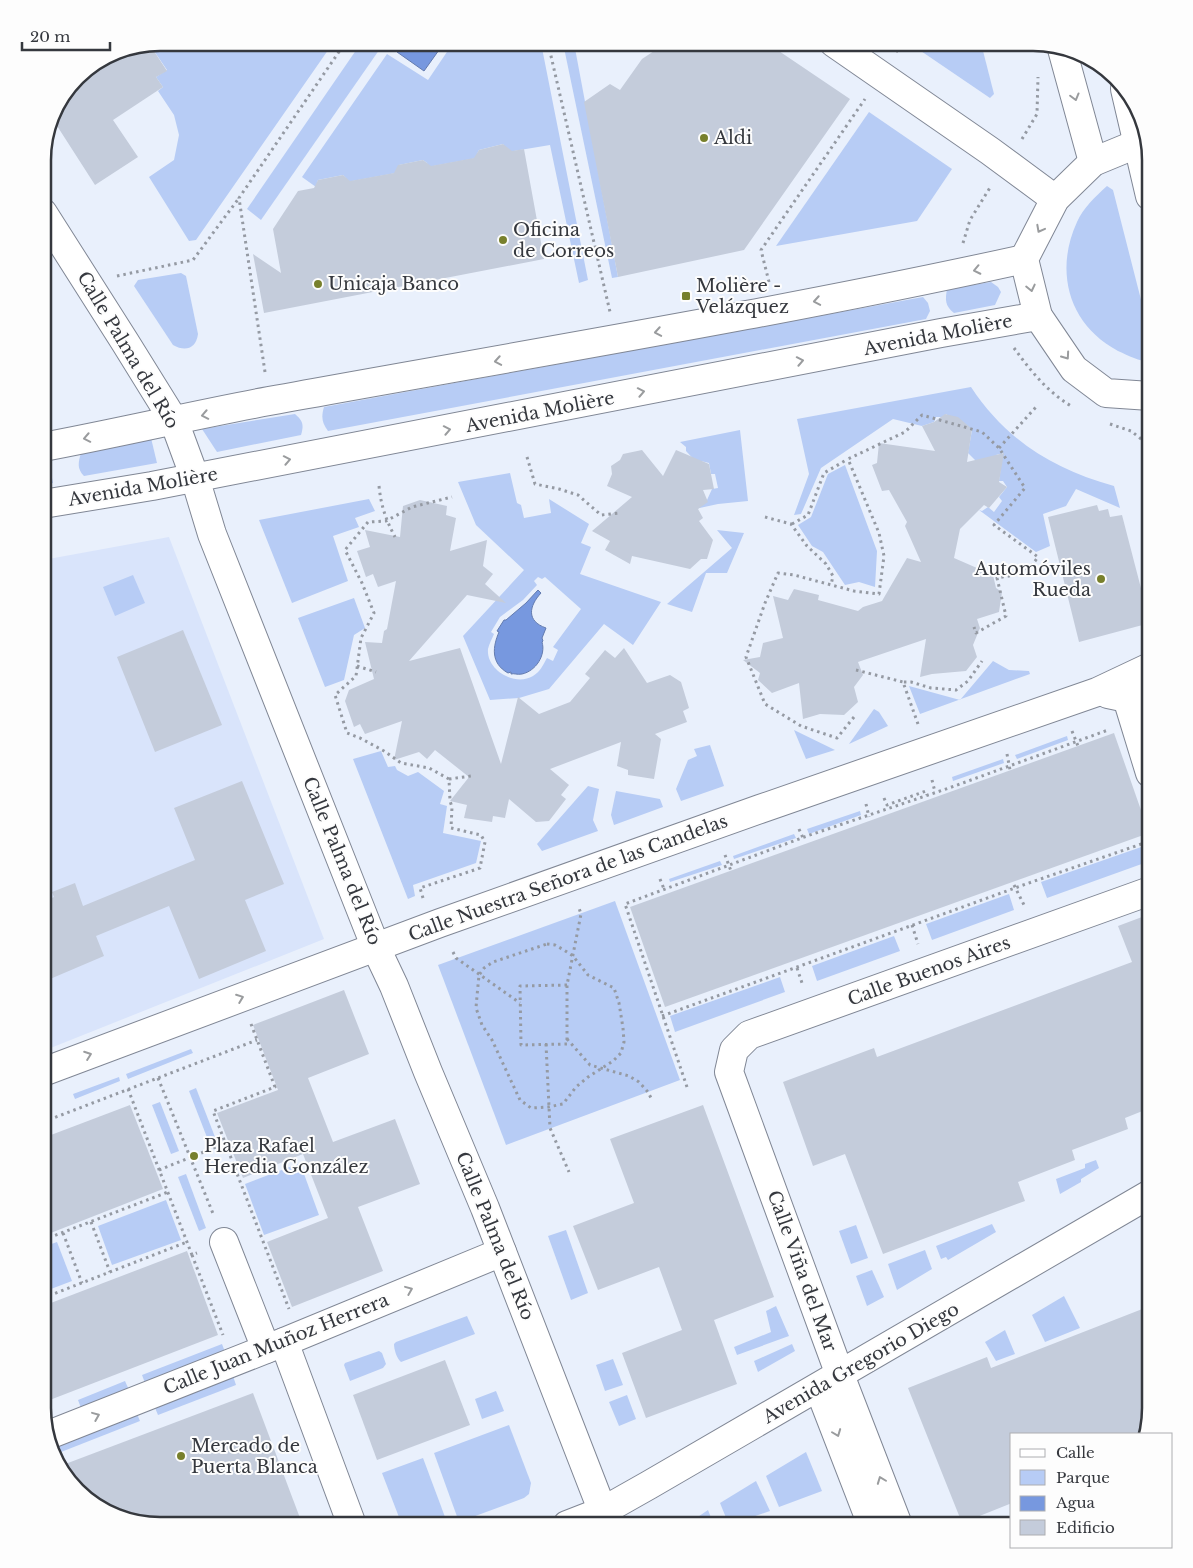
<svg xmlns="http://www.w3.org/2000/svg" width="1193" height="1568" viewBox="0 0 1193 1568" font-family="'Libre Baskerville',serif">
<rect width="100%" height="100%" fill="#e9f0fc"/>
<path fill="#d9e4fb" d="M169,537L324,939L43,1051V560Z"/>
<g fill="#b7ccf5" fill-rule="evenodd">
<path d="M160,43H333L196,240L189,241L149,177L174,160L179,135L174,115L158,91L163,87L156,77L167,70L150,45Z"/>
<path d="M361,43H384L261,220L247,209Z"/>
<path d="M453,43H541L588,280L579,283L550,145L508,152L503,144L479,150L477,154V158L428,167L427,163L423,160L399,165L396,173L347,182L346,178L343,175L318,180L316,187L302,177L387,54L428,80Z"/>
<path d="M563,43H574L618,277L612,278Z"/>
<path d="M918,43H981L994,94L990,98L915,47Z"/>
<path d="M869,112L952,169L917,221L776,246Z"/>
<path d="M1107,186L1113,190L1150,335V362C1139,361 1129,356 1118,351C1069,325 1054,272 1077,222C1084,207 1095,197 1107,186Z"/>
<path d="M181,273L186,276L198,334C196,349 185,352 173,345L134,286L138,280Z"/>
<path d="M991,282L998,287L1001,292L995,305L954,313C945,306 945,300 947,289Z"/>
<path d="M923,297L928,303L930,311L926,319L328,431C322,423 321,417 324,407Z"/>
<path d="M971,387C1006,440 1053,469 1114,486L1120,508L1076,489L1066,506L1043,514L1050,546L1036,552L979,510L982,511L988,507L994,512L1002,501L999,497L1007,487L1003,481H999L1003,453L996,455L994,459L976,461L968,453L972,430L967,429L946,414L942,417H936L934,422L922,426L893,419L821,468L801,514L794,515L809,474L797,419Z"/>
<path d="M295,414C303,421 304,425 301,435L217,452L202,429Z"/>
<path d="M740,430L748,501L718,504L695,509L707,500L712,489L718,488L715,474H711L709,463L701,461L699,465L686,451V447L680,442Z"/>
<path d="M151,438L157,463L84,476C77,469 78,463 81,453Z"/>
<path d="M48,458L53,483L43,485V459Z"/>
<path d="M845,465L877,551L875,587L859,582L845,585L823,552L812,546L798,525L811,517L828,474Z"/>
<path d="M510,473L517,503L521,505L524,518L551,513L549,499L589,524L581,543L591,547L580,574L661,602L633,645L604,624L549,689L519,698L490,700L463,636L524,570L476,525L458,482ZM538,577L542,579L545,577L581,609L553,647L558,650L553,661L547,658C543,665 540,672 533,676C515,687 486,670 488,649C489,644 492,639 494,634L491,632L500,617L523,600L537,585L534,581Z"/>
<path d="M369,499L375,511L355,518L359,527L333,536L348,581L292,603L259,520Z"/>
<path d="M717,530L744,533L727,573H706L692,612L667,604L732,548Z"/>
<path d="M133,575L145,603L115,616L103,587Z"/>
<path d="M354,598L365,628L354,635L344,680L325,687L298,618Z"/>
<path d="M993,661L1009,670L1029,671L1030,674L920,714L909,686L960,700Z"/>
<path d="M874,709L879,712L888,726L849,744Z"/>
<path d="M794,730L835,750L806,759Z"/>
<path d="M1067,736L1068,740L1017,759L1015,755Z"/>
<path d="M710,745L724,786L681,801L676,789L688,760L697,756L694,749Z"/>
<path d="M381,751L388,767L395,766L397,770L408,776L418,772L444,791L440,804L447,806L443,833L481,841L476,863L413,885L415,896L408,899L353,759Z"/>
<path d="M1003,759L1004,763L953,781L952,777Z"/>
<path d="M588,786L599,789L593,820L598,831L542,851L537,844Z"/>
<path d="M616,791L660,799L663,807L614,825L611,815Z"/>
<path d="M860,811L861,815L809,834L807,829Z"/>
<path d="M794,834L796,838L734,859L733,856Z"/>
<path d="M1147,845L1150,861L1047,898L1041,882Z"/>
<path d="M720,861L722,865L670,882L669,879Z"/>
<path d="M1009,894L1014,910L932,940L926,924Z"/>
<path d="M615,901L680,1080L506,1145L438,965Z"/>
<path d="M894,936L900,951L817,981L812,966Z"/>
<path d="M780,977L785,992L675,1032L670,1016Z"/>
<path d="M191,1049L193,1053L128,1079L126,1074Z"/>
<path d="M119,1077L120,1081L75,1099L73,1094Z"/>
<path d="M196,1088L215,1137L208,1140L189,1091Z"/>
<path d="M160,1102L179,1151L171,1154L152,1105Z"/>
<path d="M1096,1160L1099,1168L1081,1179V1182L1060,1194L1056,1179L1085,1168V1164Z"/>
<path d="M300,1163L319,1215L264,1235L245,1184Z"/>
<path d="M186,1174L206,1228L199,1231L178,1177Z"/>
<path d="M166,1200L181,1240L112,1265L98,1226Z"/>
<path d="M992,1224L996,1232L948,1260L946,1257L941,1259L936,1246Z"/>
<path d="M856,1225L868,1258L851,1264L839,1231Z"/>
<path d="M566,1230L588,1293L571,1300L548,1236Z"/>
<path d="M57,1242L72,1281L43,1292V1247Z"/>
<path d="M925,1250L932,1269L897,1290L888,1264Z"/>
<path d="M872,1270L884,1297L867,1306L856,1276Z"/>
<path d="M1064,1296L1080,1328L1045,1342L1032,1315Z"/>
<path d="M776,1306L789,1336L737,1355L734,1347L771,1332L766,1311Z"/>
<path d="M467,1316L475,1334L401,1362C397,1359 394,1350 394,1344L396,1342Z"/>
<path d="M1005,1330L1015,1354L996,1361L985,1342Z"/>
<path d="M222,1344L225,1352L145,1383L142,1375Z"/>
<path d="M792,1344L795,1351L758,1372L754,1361Z"/>
<path d="M379,1351L382,1353L386,1364L383,1368L350,1381L344,1365L345,1363Z"/>
<path d="M613,1359L623,1385L605,1391L596,1365Z"/>
<path d="M232,1373L236,1385L158,1415L153,1403Z"/>
<path d="M125,1381L129,1390L81,1408L78,1400Z"/>
<path d="M496,1391L504,1411L482,1419L475,1399Z"/>
<path d="M627,1395L636,1419L619,1426L609,1402Z"/>
<path d="M135,1409L140,1421L56,1454L53,1442Z"/>
<path d="M509,1425L531,1483L529,1494L524,1498L459,1522L434,1453Z"/>
<path d="M806,1452L822,1491L779,1507L766,1476Z"/>
<path d="M423,1458L448,1525H402L382,1473Z"/>
<path d="M756,1481L770,1511L729,1525L720,1503Z"/>
<path d="M708,1510L714,1525H686Z"/>
</g>
<g fill="#7798df" stroke="#637baf">
<path d="M403,43H444L424,71L397,52Z"/>
<path d="M538,590L541,593C529,606 526,621 546,628L542,638L543,641L542,642C546,655 536,671 522,674C517,675 514,673 511,674V672L508,673C490,663 493,646 499,632L497,631L504,620H506L526,603Z"/>
</g>
<g fill="#c4ccdb">
<path d="M666,43H767L850,99L744,250L618,277L584,102L610,84L620,90L642,59Z"/>
<path d="M150,45L167,71L156,77L163,87L113,120L138,157L95,185L52,118L55,108L82,72L115,51Z"/>
<path d="M503,144L512,151L524,149L544,259L264,313L253,254L281,273L273,229L298,191L314,188L318,180L343,175L350,181L394,173L398,165L423,160L431,166L474,158L479,150Z"/>
<path d="M945,414L958,417L972,429L967,462L1004,453L999,482L1007,487L989,508L984,505L960,529L954,558L993,575L996,588L1002,592L999,612L977,619L980,628L973,645L977,657L966,671L932,674L920,677L926,639L858,662L863,675L854,687L858,702L844,715L820,714L803,719L799,683L772,693L758,680L760,673L743,660L760,657L763,643L783,638L773,596L788,600L794,589L819,595L818,600L858,611L863,607L882,601L907,558L921,562L905,526L907,522L889,490L882,491L872,465L877,463L879,443L935,451L922,426L934,422Z"/>
<path d="M642,450L663,476L676,450L709,464L714,489L703,490L708,502L698,509L703,518L699,521L713,540L707,559H701L690,569L632,556L630,564L605,550L610,541L592,531L632,497L607,486L612,474L611,466L620,460L623,454Z"/>
<path d="M420,500L447,506L446,515L456,518L450,551L487,540L483,566L493,574L485,584L506,603L467,595L409,661L460,648L501,764L518,697L539,714L570,702L590,678L585,674L605,650L615,658L624,648L647,683L670,675L681,682L689,708L683,711L687,722L655,734L661,739L654,779L628,775V770L617,766L621,742L550,769L569,785L561,795L566,799L549,821L536,822L509,799L505,818L493,816L492,822L464,818L467,805L450,801L469,777L435,750L427,759L419,752L394,760L402,721L365,734L360,724L354,727L345,701L349,690L374,679L365,642L382,643L384,631L387,629L396,581L378,587L373,574L366,577L357,551L370,547L365,530L400,537L403,506Z"/>
<path d="M1097,505L1099,511L1108,509L1110,517L1122,515L1150,623L1079,642L1048,517Z"/>
<path d="M183,630L222,725L155,752L117,657Z"/>
<path d="M1114,733L1149,833L665,1007L630,907Z"/>
<path d="M242,781L284,884L245,900L266,951L199,979L169,906L96,936L104,956L43,982V902L54,897L52,892L75,883L83,906L195,860L174,808Z"/>
<path d="M1150,914V1108L1125,1118L1128,1129L1072,1150L1075,1160L1018,1182L1025,1201L883,1254L845,1154L813,1166L783,1082L874,1048L877,1057L1132,962L1118,926Z"/>
<path d="M344,990L369,1054L308,1078L333,1142L395,1119L420,1184L358,1207L383,1271L292,1307L267,1242L328,1218L303,1154L243,1178L217,1113L278,1090L253,1025Z"/>
<path d="M130,1105L163,1189L43,1236V1138Z"/>
<path d="M703,1105L774,1297L714,1320L737,1384L646,1418L622,1353L682,1330L659,1267L598,1290L573,1226L634,1203L610,1139Z"/>
<path d="M187,1251L218,1335L42,1403L43,1306Z"/>
<path d="M1150,1306V1408L1143,1434H1012V1503L962,1523L908,1388L987,1357L991,1368Z"/>
<path d="M445,1360L470,1425L377,1460L353,1395Z"/>
<path d="M253,1393L303,1526H160L102,1510L62,1473L60,1466Z"/>
</g>
<g fill="none" stroke-linecap="round" stroke-linejoin="round">
<defs>
<g id="minor">
<path d="M834,43L990,151L1055,199"/>
<path d="M1062,49L1093,162"/>
<path d="M43,213L125,342L174,421L195,478L212,534L376,948L394,986L428,1072L485,1208L608,1525"/>
<path d="M1108,694L1127,698L1150,693"/>
<path d="M1127,698L1150,773"/>
<path d="M43,1072L440,923L760,809L1097,692L1150,667"/>
<path d="M224,1242L266,1349"/>
<path d="M284,1342L352,1525"/>
<path d="M819,1388L872,1525"/>
<path d="M51,1434L284,1342L502,1252"/>
<path d="M567,1525L603,1511L649,1485L1150,1194"/>
<path d="M898,1525L840,1375L729,1072L734,1050L749,1035L1150,891"/>
</g>
<g id="major">
<path d="M1125,89L1150,196"/>
<path d="M1145,142L1139,143L1093,162L1055,199L1024,259L1038,316L1074,369L1106,393L1150,396"/>
<path d="M43,447C118,433 194,415 269,401C521,355 774,314 1024,259"/>
<path d="M43,504L152,486L941,333L1038,316"/>
</g>
</defs>
<use href="#minor" stroke="#808795" stroke-width="30"/>
<use href="#major" stroke="#808795" stroke-width="30"/>
<g stroke="#959aa3" stroke-width="3" stroke-dasharray="2.5 4" stroke-linecap="butt">
<path d="M548,43L610,312"/>
<path d="M1029,43L1032,54"/>
<path d="M896,52L903,43"/>
<path d="M1022,139L1037,114L1038,77"/>
<path d="M963,243L970,220L991,186"/>
<path d="M117,276L193,260L239,198"/>
<path d="M769,282L761,250L865,99"/>
<path d="M1014,348C1030,370 1048,393 1073,407"/>
<path d="M265,372L239,198L345,43"/>
<path d="M1110,424L1131,431L1150,446"/>
<path d="M999,448L1036,407"/>
<path d="M527,457L535,484L559,489L578,495L601,515L619,513"/>
<path d="M379,486C381,506 386,520 395,537"/>
<path d="M765,517L791,524L807,546L826,564L833,576L831,585"/>
<path d="M792,524L808,515L824,473L848,459"/>
<path d="M357,666L376,672"/>
<path d="M856,670L903,682"/>
<path d="M854,717L837,738L801,726L765,704L746,657L765,603L778,573L794,575L854,591L879,594L884,556L879,533L848,459L905,432L922,415L982,432L999,448L1025,488L994,525L1038,557C1025,576 1018,574 997,578L1006,616L976,633L974,627"/>
<path d="M918,724L903,682H911L931,688L956,690L968,681L982,661"/>
<path d="M1072,731L1078,746"/>
<path d="M1007,754L1010,770"/>
<path d="M449,779L471,776"/>
<path d="M932,780L935,792"/>
<path d="M884,798L887,805L926,791L927,795"/>
<path d="M866,804L869,817"/>
<path d="M799,829L803,838"/>
<path d="M725,855L731,871"/>
<path d="M660,879L664,889"/>
<path d="M1014,885L1024,905"/>
<path d="M423,898L420,888L480,868L485,842L481,835L451,828L452,807L450,801L449,779L429,768L401,763L384,751L360,738L347,733L335,695L356,676L361,638L374,613L362,583L345,550L368,522L386,521L412,507L452,497"/>
<path d="M912,925L918,944"/>
<path d="M547,944L555,945L564,950L573,956L588,975L614,988L619,1003L623,1028L624,1042L621,1053L613,1061L588,1077L576,1087L563,1104L548,1107L531,1108L520,1100L492,1040L482,1025L476,1008L477,996L479,975L484,968L493,962Z"/>
<path d="M453,952L456,958L520,1003"/>
<path d="M797,968L803,986"/>
<path d="M567,985L520,986L521,1045L567,1044V985L581,914L579,908"/>
<path d="M662,1016L1026,884L1150,841"/>
<path d="M251,1024L275,1087L213,1111L289,1309"/>
<path d="M567,1039L590,1065L629,1076L639,1082L648,1092L652,1100"/>
<path d="M546,1044L550,1128L569,1172"/>
<path d="M158,1078L214,1216"/>
<path d="M687,1087L625,904L807,836L949,788L1108,730"/>
<path d="M128,1089L192,1255L197,1253"/>
<path d="M43,1122L257,1040"/>
<path d="M159,1170L226,1143"/>
<path d="M91,1222L110,1272"/>
<path d="M63,1233L82,1283"/>
<path d="M43,1240L168,1192"/>
<path d="M192,1255L223,1335"/>
<path d="M43,1298L187,1242"/>
</g>
<use href="#minor" stroke="#fff" stroke-width="28"/>
<use href="#major" stroke="#fff" stroke-width="28"/>
</g>
<defs><path id="oneway-chevron" d="M-2-3.5L2.5 0L-2 3.5" fill="none" stroke-width="1.6" stroke-linecap="round" stroke-linejoin="round" transform="scale(1.25)"/></defs>
<g stroke="#9a9c9e">
<use href="#oneway-chevron" transform="translate(1075 97) rotate(75)"/>
<use href="#oneway-chevron" transform="translate(1040 229) rotate(118)"/>
<use href="#oneway-chevron" transform="translate(977 270) rotate(168)"/>
<use href="#oneway-chevron" transform="translate(1031 288) rotate(77)"/>
<use href="#oneway-chevron" transform="translate(817 301) rotate(170)"/>
<use href="#oneway-chevron" transform="translate(658 332) rotate(170)"/>
<use href="#oneway-chevron" transform="translate(1066 356) rotate(55)"/>
<use href="#oneway-chevron" transform="translate(498 361) rotate(170)"/>
<use href="#oneway-chevron" transform="translate(800 361) rotate(-11)"/>
<use href="#oneway-chevron" transform="translate(641 392) rotate(-11)"/>
<use href="#oneway-chevron" transform="translate(205 415) rotate(169)"/>
<use href="#oneway-chevron" transform="translate(447 430) rotate(-11)"/>
<use href="#oneway-chevron" transform="translate(87 438) rotate(169)"/>
<use href="#oneway-chevron" transform="translate(287 460) rotate(-11)"/>
<use href="#oneway-chevron" transform="translate(240 998) rotate(-21)"/>
<use href="#oneway-chevron" transform="translate(88 1055) rotate(-20)"/>
<use href="#oneway-chevron" transform="translate(409 1290) rotate(-22)"/>
<use href="#oneway-chevron" transform="translate(96 1416) rotate(-22)"/>
<use href="#oneway-chevron" transform="translate(837 1433) rotate(69)"/>
<use href="#oneway-chevron" transform="translate(881 1480) rotate(-111)"/>
</g>
<g fill="#78802c" stroke="#fdfdfd" stroke-width="2">
<circle cx="704" cy="138" r="5"/>
<circle cx="503" cy="240" r="5"/>
<circle cx="318" cy="284" r="5"/>
<rect x="681" y="291" width="10" height="10" rx="2.5"/>
<circle cx="1101" cy="579" r="5"/>
<circle cx="194" cy="1156" r="5"/>
<circle cx="181" cy="1456" r="5"/>
</g>
<g text-anchor="middle" dominant-baseline="central" stroke-width="4" stroke-linejoin="round" paint-order="stroke">
<g font-size="18" fill="#35383e" stroke="#fdfdfd" text-anchor="start">
<text x="714" y="138">Aldi</text>
<text x="513" y="230">Oficina<tspan x="513" dy="21">de Correos</tspan></text>
<text x="328" y="284">Unicaja Banco</text>
<text x="696" y="286">Molière -<tspan x="696" dy="21">Velázquez</tspan></text>
<text x="1091" y="569" text-anchor="end">Automóviles<tspan x="1091" dy="21">Rueda</tspan></text>
<text x="204" y="1146">Plaza Rafael<tspan x="204" dy="21">Heredia González</tspan></text>
<text x="191" y="1446">Mercado de<tspan x="191" dy="21">Puerta Blanca</tspan></text>
</g>
<g font-size="18" fill="#35383e" stroke="#fdfdfd">
<text transform="translate(938 335) rotate(-11)">Avenida Molière</text>
<text transform="translate(128 350) rotate(59)">Calle Palma del Río</text>
<text transform="translate(540 412) rotate(-11)">Avenida Molière</text>
<text transform="translate(143 487) rotate(-10)">Avenida Molière</text>
<text transform="translate(342 861) rotate(68)">Calle Palma del Río</text>
<text transform="translate(568 878) rotate(-20)">Calle Nuestra Señora de las Candelas</text>
<text transform="translate(929 971) rotate(-20)">Calle Buenos Aires</text>
<text transform="translate(495 1236) rotate(68)">Calle Palma del Río</text>
<text transform="translate(802 1271) rotate(70)">Calle Viña del Mar</text>
<text transform="translate(276 1344) rotate(-22)">Calle Juan Muñoz Herrera</text>
<text transform="translate(861 1363) rotate(-30)">Avenida Gregorio Diego</text>
</g>
</g>
<path d="M0 0H1193V1568H0ZM160 51H1033A109 109 0 0 1 1142 160V1408A109 109 0 0 1 1033 1517H160A109 109 0 0 1 51 1408V160A109 109 0 0 1 160 51Z" fill="#fdfdfd" fill-rule="evenodd"/>
<path fill="none" stroke="#35383e" stroke-width="2.5" d="M160 51H1033A109 109 0 0 1 1142 160V1408A109 109 0 0 1 1033 1517H160A109 109 0 0 1 51 1408V160A109 109 0 0 1 160 51Z"/>
<rect x="1010" y="1433" width="162" height="115" fill="#fdfdfd" stroke="#adaeb1"/>
<rect x="1020" y="1449" width="25" height="8" fill="#ffffff" stroke="#adaeb1"/>
<text x="1056" y="1458" font-size="15" fill="#35383e">Calle</text>
<rect x="1020" y="1470" width="25" height="15" fill="#b7ccf5" stroke="#adaeb1"/>
<text x="1056" y="1483" font-size="15" fill="#35383e">Parque</text>
<rect x="1020" y="1496" width="25" height="15" fill="#7798df" stroke="#adaeb1"/>
<text x="1056" y="1508" font-size="15" fill="#35383e">Agua</text>
<rect x="1020" y="1520" width="25" height="15" fill="#c4ccdb" stroke="#adaeb1"/>
<text x="1056" y="1533" font-size="15" fill="#35383e">Edificio</text>
<path d="M22 42v8h88v-8" fill="none" stroke="#35383e" stroke-width="2.5"/>
<text x="30" y="42" font-size="15" fill="#35383e" stroke="#fdfdfd" stroke-width="4" paint-order="stroke">20 m</text>
</svg>
